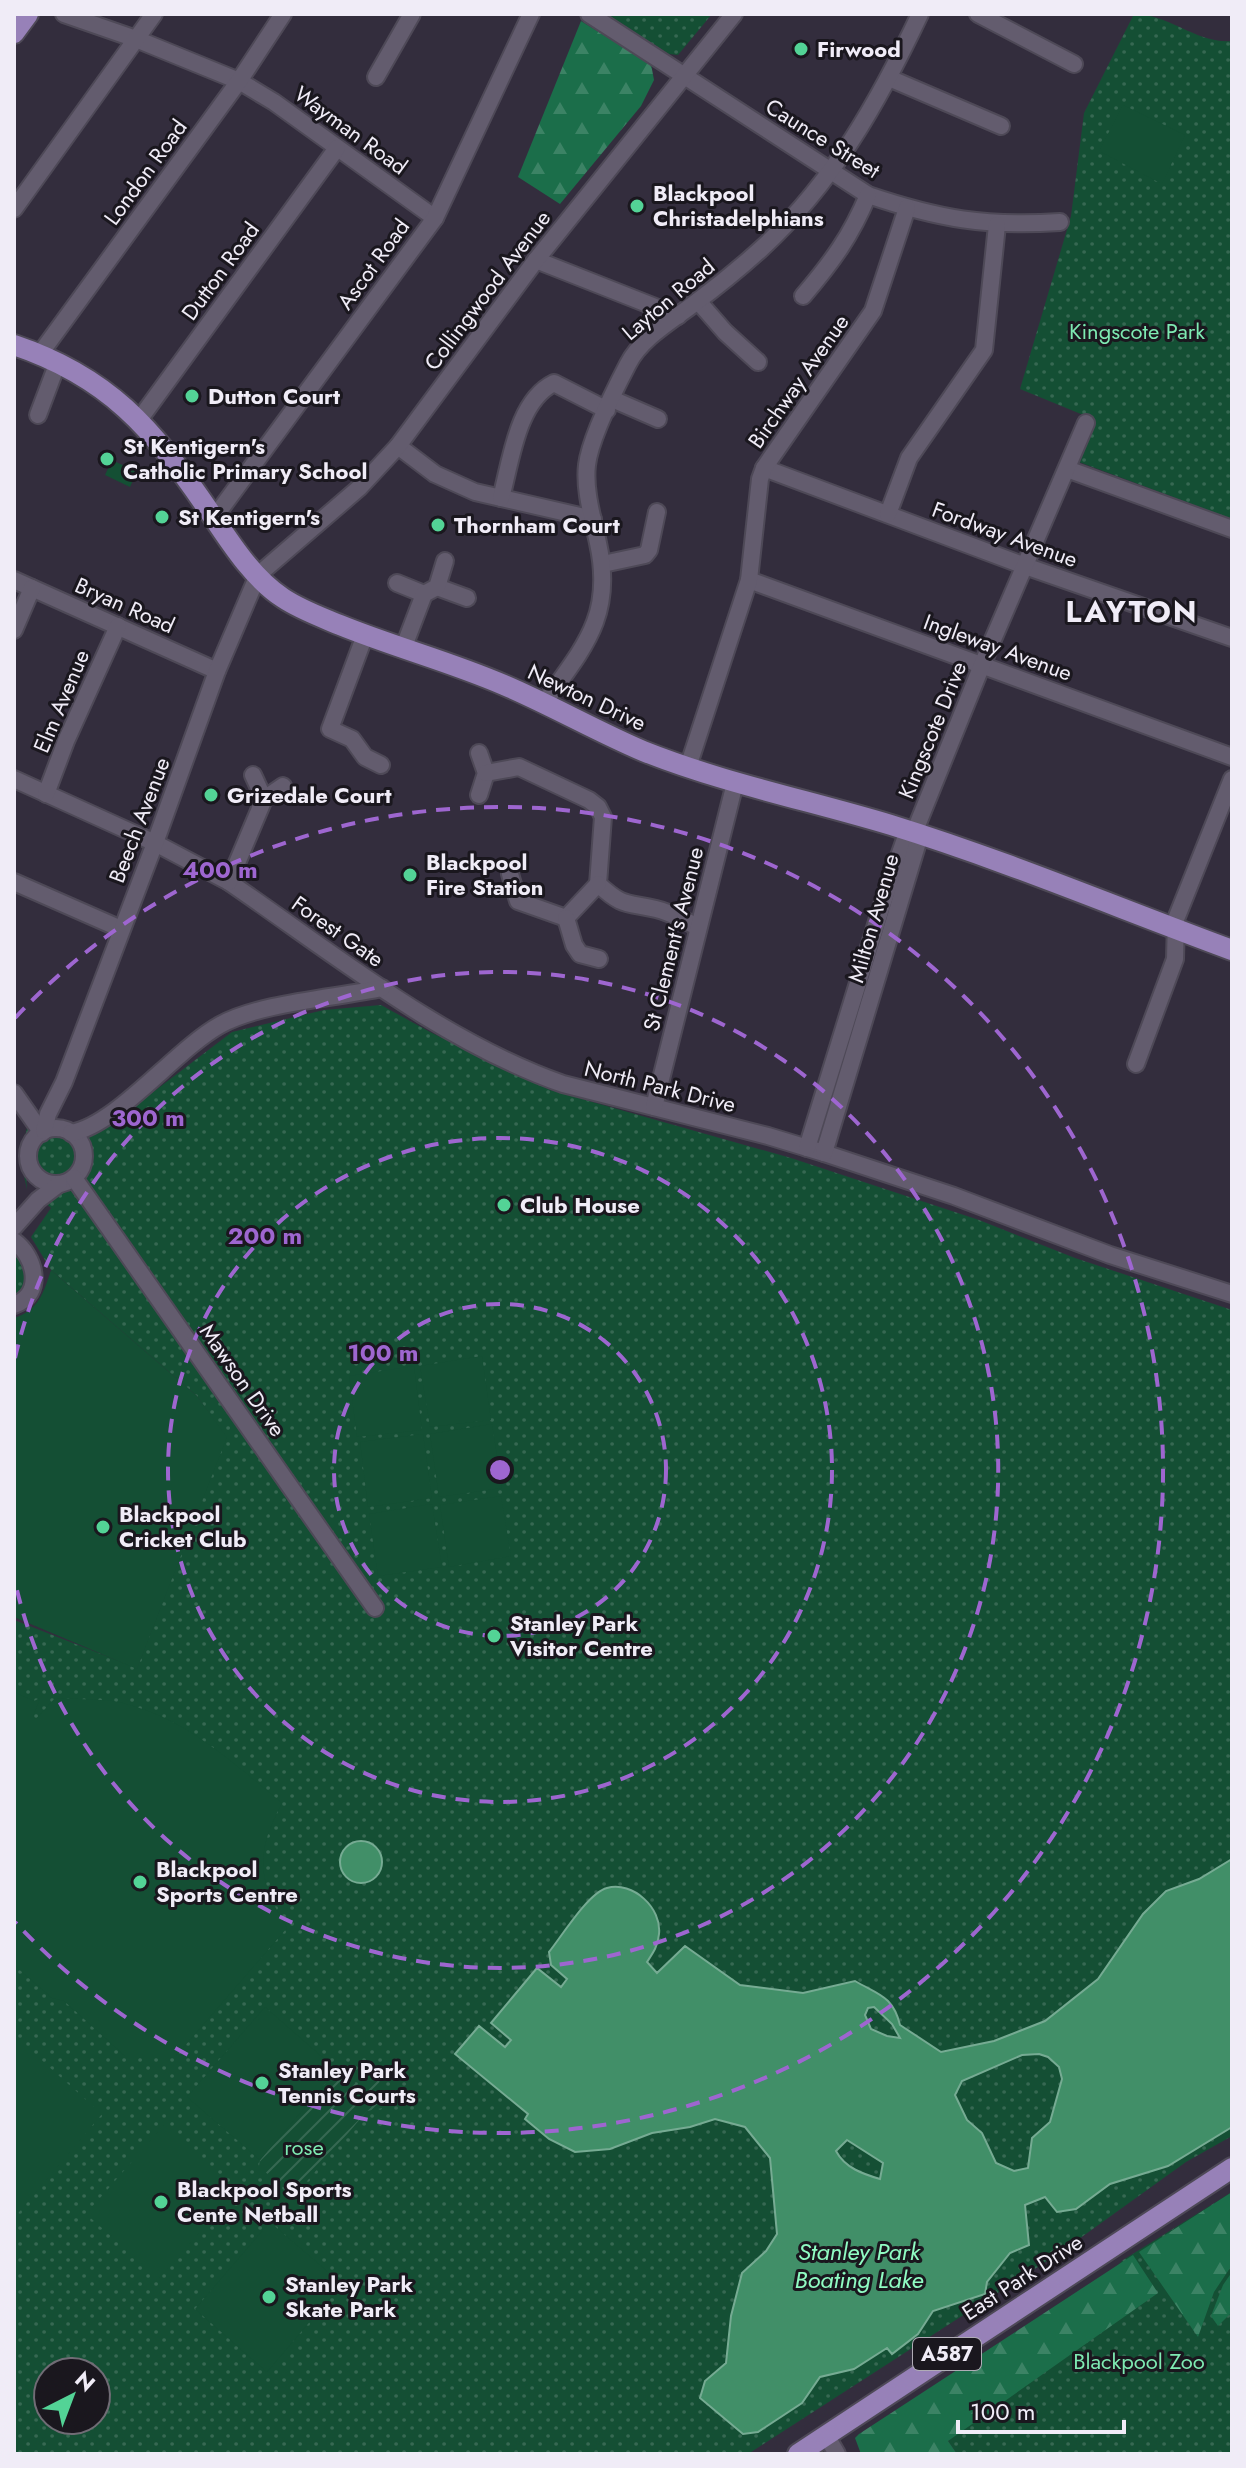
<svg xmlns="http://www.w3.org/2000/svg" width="1246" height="2468" viewBox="0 0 1246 2468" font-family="Jost,sans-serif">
<defs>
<pattern id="grass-dots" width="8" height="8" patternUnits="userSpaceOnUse" patternTransform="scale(2)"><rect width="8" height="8" fill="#144f34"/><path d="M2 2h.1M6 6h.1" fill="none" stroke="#366852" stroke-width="1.8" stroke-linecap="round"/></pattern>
<pattern id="forest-firs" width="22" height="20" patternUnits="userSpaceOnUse" patternTransform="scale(2)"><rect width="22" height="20" fill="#1b6e4a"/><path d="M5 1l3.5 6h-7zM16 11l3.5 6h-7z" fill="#3c8365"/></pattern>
<pattern id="garden-furrows" width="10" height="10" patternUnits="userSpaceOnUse" patternTransform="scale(2)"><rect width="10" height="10" fill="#144f34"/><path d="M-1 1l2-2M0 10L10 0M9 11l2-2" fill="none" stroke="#366852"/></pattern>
</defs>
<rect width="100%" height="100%" fill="#332d3d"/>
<g fill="url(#grass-dots)" fill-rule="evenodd">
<path d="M606,14H712L678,55L669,54Z"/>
<path d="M1134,14C1169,14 1197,44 1232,41V519L1079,462L1093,419L1020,389L1071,216L1084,113Z"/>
<path d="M381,1005L430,1032L550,1090L791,1158L979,1220L1075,1258L1232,1310V2136L1186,2162L1058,2254L748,2454H14V1620L137,1668L226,1437L197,1396L51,1270L31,1237L51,1208L43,1201L83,1177L86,1163L81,1135L102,1131L232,1032L324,1010ZM48,2372H96V2420H48Z"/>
<path d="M28,1124L30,1139L25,1157L27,1190L20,1156Z"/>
<circle cx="56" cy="1157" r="23"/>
<path d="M16,1251L22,1254L28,1280L21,1293L14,1298V1257Z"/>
<path d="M1232,2192V2454H957L948,2441L1123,2260Z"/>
</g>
<g fill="url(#forest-firs)">
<path d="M581,21L651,64L654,80L641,106L560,204L518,177Z"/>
<path d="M1232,2192V2265L1214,2292L1198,2337L1139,2252Z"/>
<path d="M1133,2255L1158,2293L948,2441L957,2454H861L855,2438L859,2434Z"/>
<path d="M1232,2272V2312L1218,2326L1211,2316L1223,2285Z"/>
</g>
<path fill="url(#garden-furrows)" d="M337,2070L361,2087L373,2075L379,2080L388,2107L367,2111L296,2194L290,2193L259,2166L260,2160Z"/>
<g fill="#144f34">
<path d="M1123,105L1185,135L1162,184L1099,151Z"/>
<path d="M112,460L137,472L130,487L105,475Z"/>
<path d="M51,1270L197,1396L227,1437L137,1669L14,1617V1318C38,1311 44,1292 51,1270Z"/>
<path d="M482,1356L491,1420L430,1427L420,1366Z"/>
<path d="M414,1366L422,1430L357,1437L349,1376Z"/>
<path d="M492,1424L502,1488L439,1497L430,1434Z"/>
<path d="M423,1434L432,1498L368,1507L360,1442Z"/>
<path d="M501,1496L511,1556L449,1567L440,1505Z"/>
<path d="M432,1504L442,1567L378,1576L369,1514Z"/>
<path d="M14,1692L34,1701L40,1698L33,1717L36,1719L55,1698C74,1699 93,1699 112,1701C181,1713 229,1760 282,1803C255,1854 257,1879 287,1928L176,2056H125L64,2001L52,1998L14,1965Z"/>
<path d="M265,2007L337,2070L260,2160L187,2097Z"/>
<path d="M14,2036L102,2114L14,2218Z"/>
<path d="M164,2125L237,2190L159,2278L86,2214Z"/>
<path d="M270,2222L342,2284L267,2372L195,2309Z"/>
</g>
<g fill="#418f68" stroke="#76ab93" stroke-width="2" fill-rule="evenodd">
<circle cx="361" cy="1862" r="21"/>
<path d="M1232,1859V2127L1168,2166L1110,2184L1076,2209L1057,2212L1045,2197L1025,2205L1029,2245L1010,2253L987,2282L985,2294L933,2311L918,2334L892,2354L887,2348L854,2369L820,2377L802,2403L758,2432L743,2434L700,2398L705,2381L726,2363L731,2316L742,2273L766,2251L777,2234L770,2158L745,2127L715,2119L690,2127L652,2133L610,2149L575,2152L549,2139L525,2119L528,2114L455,2054L479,2026L505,2047L511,2040L491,2023L537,1968L561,1987L567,1979L551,1965L549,1952C562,1936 588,1893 607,1888C633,1881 662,1908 659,1934C658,1946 653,1953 647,1962L657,1973L685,1946L740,1985L803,1993L855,1981C879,1995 893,1996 900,2025L941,2052L994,2041L1045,2021L1098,1979L1143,1914L1166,1891L1199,1879ZM874,2007L892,2024L900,2038L887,2036L871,2029L865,2015L868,2008ZM1039,2054L1048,2057L1059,2067L1062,2079L1050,2122L1032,2138L1028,2168L1014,2171L996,2163L982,2133L967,2120L955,2095L962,2081L1022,2055ZM847,2140L883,2163L880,2179C863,2174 845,2168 836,2151Z"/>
</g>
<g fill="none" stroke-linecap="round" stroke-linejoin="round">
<defs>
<g id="minor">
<path d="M64,14L136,39L239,81L274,102L435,218"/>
<path d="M589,14L868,195C939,219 986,227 1060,222"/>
<path d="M978,14L1074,64"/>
<path d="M376,77L412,14"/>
<path d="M889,78L1001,126"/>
<path d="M14,209L154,14"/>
<path d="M536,260L678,316"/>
<path d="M803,296C832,262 851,236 868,195"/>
<path d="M698,301L725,332L758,362"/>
<path d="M43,355L45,347L239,81L283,14"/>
<path d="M612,399L658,419"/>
<path d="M38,415L58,362"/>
<path d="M139,420L337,148"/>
<path d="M398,446L435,474L475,492L593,519"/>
<path d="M764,468L1025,566L1232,638"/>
<path d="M1067,469L1232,529"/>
<path d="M501,498C511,461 517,401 554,383L607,410"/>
<path d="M888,514L909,458L984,350L997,225"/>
<path d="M214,518L435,218L531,14"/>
<path d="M603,564L645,555L649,550L657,512"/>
<path d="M14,580L217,671"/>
<path d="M749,580L1232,757"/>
<path d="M397,583L424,594"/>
<path d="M437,587L467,598"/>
<path d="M14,630L32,588"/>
<path d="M365,635L330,729L352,739L365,757L381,765"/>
<path d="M403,649L424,594L437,587L445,561"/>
<path d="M544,703C584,647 614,616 598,543C593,519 584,490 587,465C590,439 615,389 628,364C641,338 673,320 695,303C718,286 740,268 761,249C833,183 879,101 920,14"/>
<path d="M479,753L486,773L479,795"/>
<path d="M688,767L749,580L760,479L764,468L873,311L907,208"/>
<path d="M486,773L519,767L589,800L598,807L603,817L598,884C623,907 625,902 656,909C670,912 685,921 698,927"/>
<path d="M253,775L264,799"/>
<path d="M14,779L155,843L229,882C334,954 443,1042 563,1084L768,1136L824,1153L954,1196L1110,1255L1232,1294"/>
<path d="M46,794L66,741L118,626"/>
<path d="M914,833L982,665L1086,423"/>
<path d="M510,874L518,901L566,918L598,884"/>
<path d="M14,882L121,929"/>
<path d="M229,882L264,799L283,786"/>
<path d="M566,918L574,945L580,954L599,959"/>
<path d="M1136,1064L1175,959L1176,919L1232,779"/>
<path d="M14,1093L42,1133"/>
<path d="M654,1107L735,783"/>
<circle cx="56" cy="1156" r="28"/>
<path d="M44,1131L48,1114L64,1082L155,843L217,671L258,575L359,488L398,446L536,260L734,14"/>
<path d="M71,1133C117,1125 175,1050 220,1025C259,1003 335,998 382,988"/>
<path d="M807,1148L883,902L905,839L914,833"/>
<path d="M824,1153L918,842L914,833"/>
<path d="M74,1178L375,1608"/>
<path d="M14,1227L38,1200L59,1184"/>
<path d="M14,1241C35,1256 45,1294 14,1305"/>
<path d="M826,2435L837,2454"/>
</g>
<g id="major">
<path d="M14,33L28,14"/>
<path d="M14,345C109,377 152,428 207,508C228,539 251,577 283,598C301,610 321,617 340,625C394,647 451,662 504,685C551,705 596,731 643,751C723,783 808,800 891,825C1007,861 1118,908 1232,950"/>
<path d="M798,2454L1232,2168"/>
</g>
</defs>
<use href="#minor" stroke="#4e4957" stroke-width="20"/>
<use href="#major" stroke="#4e4957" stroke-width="24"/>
<use href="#minor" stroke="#635c6e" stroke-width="16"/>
<use href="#major" stroke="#9781b8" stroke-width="20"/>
</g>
<g fill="none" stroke="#9e66d0" stroke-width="4" stroke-dasharray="14 10">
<circle cx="500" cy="1470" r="166"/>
<circle cx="500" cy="1470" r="332"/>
<path d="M15 1358A498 498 0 1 1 15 1582"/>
<path d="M15 1018A663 663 0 1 1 15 1922"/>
</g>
<g fill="#53d396" stroke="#1a171e" stroke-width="3">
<circle cx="801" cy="49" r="8"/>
<circle cx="637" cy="206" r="8"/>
<circle cx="192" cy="396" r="8"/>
<circle cx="107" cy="459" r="8"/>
<circle cx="162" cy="517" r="8"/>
<circle cx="438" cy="525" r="8"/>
<circle cx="211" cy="795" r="8"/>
<circle cx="410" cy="875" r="8"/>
<circle cx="504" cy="1205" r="8"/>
<circle cx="103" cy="1527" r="8"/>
<circle cx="494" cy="1636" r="8"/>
<circle cx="140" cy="1882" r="8"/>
<circle cx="262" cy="2083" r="8"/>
<circle cx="161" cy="2202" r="8"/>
<circle cx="269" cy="2297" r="8"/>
</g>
<g text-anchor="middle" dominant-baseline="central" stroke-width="6" stroke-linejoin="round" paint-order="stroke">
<rect fill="#1a171e" stroke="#b0acb6" stroke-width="2" x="913" y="2338" width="68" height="32" rx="6"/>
<g font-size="20" font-weight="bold" fill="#f0ecf7">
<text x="947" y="2354">A587</text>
</g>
<g font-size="22" font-weight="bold" fill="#f0ecf7" stroke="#1a171e" text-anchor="start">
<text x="817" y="49">Firwood</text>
<text x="653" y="193">Blackpool<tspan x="653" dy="25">Christadelphians</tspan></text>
<text x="208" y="396">Dutton Court</text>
<text x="123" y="446">St Kentigern's<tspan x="123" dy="25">Catholic Primary School</tspan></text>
<text x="178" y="517">St Kentigern's</text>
<text x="454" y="525">Thornham Court</text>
<text x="227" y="795">Grizedale Court</text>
<text x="426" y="862">Blackpool<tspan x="426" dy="25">Fire Station</tspan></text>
<text x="520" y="1205">Club House</text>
<text x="119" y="1514">Blackpool<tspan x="119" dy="25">Cricket Club</tspan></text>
<text x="510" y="1623">Stanley Park<tspan x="510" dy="25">Visitor Centre</tspan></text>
<text x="156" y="1869">Blackpool<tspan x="156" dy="25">Sports Centre</tspan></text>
<text x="278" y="2070">Stanley Park<tspan x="278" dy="25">Tennis Courts</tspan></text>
<text x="177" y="2189">Blackpool Sports<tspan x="177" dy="25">Cente Netball</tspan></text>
<text x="285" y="2284">Stanley Park<tspan x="285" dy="25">Skate Park</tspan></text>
</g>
<g font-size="22" fill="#f0ecf7" stroke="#1a171e">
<text transform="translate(351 130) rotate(36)">Wayman Road</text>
<text transform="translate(823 138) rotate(32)">Caunce Street</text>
<text transform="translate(145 172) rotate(-54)">London Road</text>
<text transform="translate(373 264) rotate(-54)">Ascot Road</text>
<text transform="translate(220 271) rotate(-54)">Dutton Road</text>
<text transform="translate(487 290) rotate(-53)">Collingwood Avenue</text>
<text transform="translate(668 299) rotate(-40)">Layton Road</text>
<text transform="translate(798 381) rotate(-55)">Birchway Avenue</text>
<text transform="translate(1005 534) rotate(20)">Fordway Avenue</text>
<text transform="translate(125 605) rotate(24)">Bryan Road</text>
<text transform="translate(998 647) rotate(20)">Ingleway Avenue</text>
<text transform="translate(587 697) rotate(25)">Newton Drive</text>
<text transform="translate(61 701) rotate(-67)">Elm Avenue</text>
<text transform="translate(932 730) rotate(-68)">Kingscote Drive</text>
<text transform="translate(139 820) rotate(-69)">Beech Avenue</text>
<text transform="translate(873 918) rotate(-74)">Milton Avenue</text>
<text transform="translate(338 931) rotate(35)">Forest Gate</text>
<text transform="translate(673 939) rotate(-76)">St Clement's Avenue</text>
<text transform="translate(660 1086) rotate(14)">North Park Drive</text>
<text transform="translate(243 1380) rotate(55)">Mawson Drive</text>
<text transform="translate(1022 2277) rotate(-33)">East Park Drive</text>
</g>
<g font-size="22" fill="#7eeab2" stroke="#1a171e">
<text x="1137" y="331">Kingscote Park</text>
<text x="304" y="2147">rose</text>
<text x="1139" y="2361">Blackpool Zoo</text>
</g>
<g font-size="24" font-style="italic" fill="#90fcc3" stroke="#1a171e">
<text x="859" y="2251">Stanley Park<tspan x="859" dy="28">Boating Lake</tspan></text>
</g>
<g font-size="30" font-weight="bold" letter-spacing="2" fill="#f0ecf7" stroke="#1a171e">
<text x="1132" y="611">LAYTON</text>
</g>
</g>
<circle cx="500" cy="1470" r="12" fill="#9e66d0" stroke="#1a171e" stroke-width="4"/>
<g font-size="24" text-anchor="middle" font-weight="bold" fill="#9e66d0" stroke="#1a171e" stroke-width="6" stroke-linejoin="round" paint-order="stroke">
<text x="220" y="878">400 m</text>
<text x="148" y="1126">300 m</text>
<text x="265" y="1244">200 m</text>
<text x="383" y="1361">100 m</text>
</g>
<rect width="1246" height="2468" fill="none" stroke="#f0ecf7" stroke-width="32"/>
<g transform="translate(72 2396) rotate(42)"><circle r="38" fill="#1a171e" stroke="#706c75" stroke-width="2"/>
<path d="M0-6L14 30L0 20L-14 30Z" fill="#53d396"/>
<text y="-12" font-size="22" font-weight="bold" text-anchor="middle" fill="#f0ecf7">N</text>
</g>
<path d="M958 2420v12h166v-12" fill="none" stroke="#f0ecf7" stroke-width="4"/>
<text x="970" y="2420" font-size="24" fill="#f0ecf7" stroke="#1a171e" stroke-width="6" paint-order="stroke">100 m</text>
</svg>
